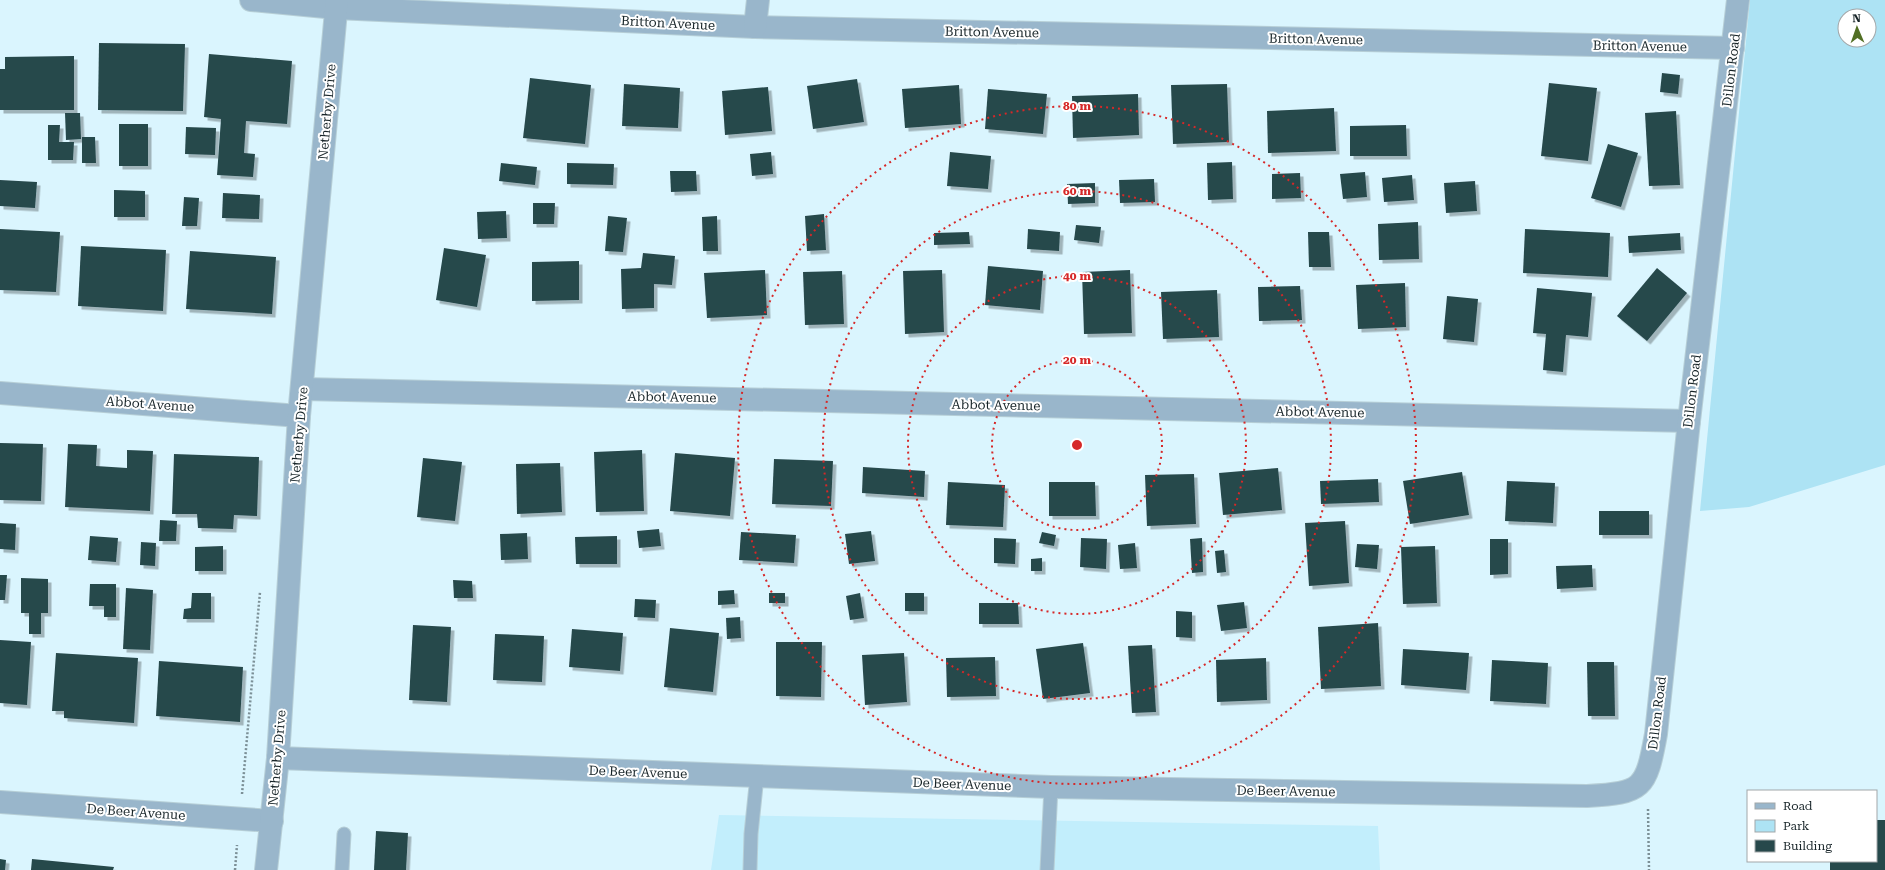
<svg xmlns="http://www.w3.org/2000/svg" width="1885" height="870" viewBox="0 0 1885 870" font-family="'Roboto Serif',serif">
<defs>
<filter id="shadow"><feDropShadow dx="3.5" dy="3.5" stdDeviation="0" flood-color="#0004"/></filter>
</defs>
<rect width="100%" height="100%" fill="#daf5fe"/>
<path fill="#c2eefc" d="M719,815L1378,826L1380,870H711Z"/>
<path fill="#ade3f4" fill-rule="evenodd" d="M1750,0H1885V465L1749,507L1700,511ZM1845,16H1869V40H1845Z"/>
<g fill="#27484b" filter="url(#shadow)">
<path d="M99,43L185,44L183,111L98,110Z"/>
<path d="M209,54L292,61L287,124L246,121L244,153L255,154L253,177L217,175L221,119L204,117Z"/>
<path d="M74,56V110H0V69H5V57Z"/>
<path d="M1662,73L1680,75L1678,94L1660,92Z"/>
<path d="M530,78L591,85L585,144L523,138Z"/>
<path d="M857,79L864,122L813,129L807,86Z"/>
<path d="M1549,83L1597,88L1588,161L1541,156Z"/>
<path d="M624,84L680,88L678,128L622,126Z"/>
<path d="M1227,84L1229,142L1173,144L1171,85Z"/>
<path d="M959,85L961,124L905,128L902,89Z"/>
<path d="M768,87L772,131L725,135L722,91Z"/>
<path d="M988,89L1047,94L1043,134L985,129Z"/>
<path d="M1138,94L1139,135L1073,138L1072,96Z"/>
<path d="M1334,108L1336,151L1268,153L1267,111Z"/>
<path d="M1676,111L1680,185L1649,186L1645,113Z"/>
<path d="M65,113H80L81,139L66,140Z"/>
<rect x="119" y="124" width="29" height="42"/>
<path d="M48,125H60L59,142H74L73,160H48Z"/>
<path d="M1406,125L1407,156H1350V126Z"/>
<path d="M186,127L216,128L215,155L185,154Z"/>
<path d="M82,137H95L96,163H82Z"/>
<path d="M1608,144L1638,153L1621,207L1591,198Z"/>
<path d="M771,152L773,174L752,176L750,154Z"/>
<path d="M950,152L991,156L988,189L947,186Z"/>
<path d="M1232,162L1233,199L1208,200L1207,163Z"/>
<path d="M501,163L537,167L535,185L499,181Z"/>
<path d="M567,163L614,164L613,185L567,184Z"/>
<path d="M670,171H696L697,191L671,192Z"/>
<path d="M1365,172L1367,197L1343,199L1340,174Z"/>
<path d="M1300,173L1301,198L1272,199V174Z"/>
<path d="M1412,175L1414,200L1384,202L1382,178Z"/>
<path d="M1154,179L1155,202L1120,203L1119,180Z"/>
<path d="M0,180L37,182L35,208L0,206Z"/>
<path d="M1475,181L1477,211L1446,213L1444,183Z"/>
<path d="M1095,183V203L1068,204L1067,184Z"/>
<path d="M114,190L145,191V217H114Z"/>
<path d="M223,193L260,195L259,219L222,218Z"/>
<path d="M184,197L199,198L197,226H182Z"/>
<path d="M533,203H555L554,224H533Z"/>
<path d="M506,211L507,238L478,239L477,212Z"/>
<path d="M824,214L826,250L807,251L805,216Z"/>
<path d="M608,216L627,218L623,252L605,251Z"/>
<path d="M717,216L718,251H703L702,217Z"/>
<path d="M1418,222L1419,259L1379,260L1378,224Z"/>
<path d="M1076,225L1101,227L1099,243L1074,240Z"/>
<path d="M0,229L60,232L56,292L0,290Z"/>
<path d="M1028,229L1060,232L1059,251L1027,249Z"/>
<path d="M1525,229L1610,233L1608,277L1523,273Z"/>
<path d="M969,232L970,244L934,245V233Z"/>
<path d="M1308,232H1329L1331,267H1309Z"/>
<path d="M1680,233L1681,250L1629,253L1628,236Z"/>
<path d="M81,246L166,250L163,311L78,306Z"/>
<path d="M444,248L486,255L477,307L436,300Z"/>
<path d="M190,251L276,257L272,314L186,309Z"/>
<path d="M643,253L675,256L672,285L654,284V308L622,309L621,269L641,268Z"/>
<path d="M579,261V300L532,301V262Z"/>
<path d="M988,266L1043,271L1040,310L985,305Z"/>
<path d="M1657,268L1687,293L1647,341L1617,316Z"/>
<path d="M765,270L767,315L707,318L704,273Z"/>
<path d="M942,270L944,332L905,334L903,271Z"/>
<path d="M1130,270L1132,333L1084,334L1082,272Z"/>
<path d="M842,271L844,324L805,325L803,272Z"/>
<path d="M1405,283L1406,327L1358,329L1356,285Z"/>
<path d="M1300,286L1302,320L1259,321L1258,287Z"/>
<path d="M1537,288L1592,293L1588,337L1566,335L1563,372L1543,370L1546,334L1533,333Z"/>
<path d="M1217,290L1219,337L1163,339L1161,292Z"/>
<path d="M1447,296L1478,299L1474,342L1443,339Z"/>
<path d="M0,443L43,444L41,501L0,500Z"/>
<path d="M68,444L97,445L96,466L127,468V450L153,451L150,511L65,507Z"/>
<path d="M642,450L644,511L596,512L594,452Z"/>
<path d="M675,453L735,458L730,516L670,511Z"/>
<path d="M174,454L259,457L257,516L234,515L233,529L198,528L197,514H172Z"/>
<path d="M423,458L462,462L455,521L417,517Z"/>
<path d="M774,459L833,461L831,506L772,504Z"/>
<path d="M560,463L562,512L517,514L516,464Z"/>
<path d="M863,467L925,471L924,497L862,493Z"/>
<path d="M1278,468L1282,510L1223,515L1219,473Z"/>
<path d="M1462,472L1469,515L1410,524L1403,481Z"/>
<path d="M1194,474L1196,524L1147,526L1145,475Z"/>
<path d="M1378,479L1379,502L1321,504L1320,481Z"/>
<path d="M1507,481L1555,483L1553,523L1505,521Z"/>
<path d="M948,482L1005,485L1003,527L946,525Z"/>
<path d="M1049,482H1095L1096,516H1049Z"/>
<rect x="1599" y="511" width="50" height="24"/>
<path d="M160,520L177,521L176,541H159Z"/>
<path d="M1345,521L1349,583L1309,586L1305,523Z"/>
<path d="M0,523L16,524L15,550L0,549Z"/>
<path d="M659,529L661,546L639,548L637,531Z"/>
<path d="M871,531L875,561L849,564L845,534Z"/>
<path d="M741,532L796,535L794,563L739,560Z"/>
<path d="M1042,532L1056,535L1054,546L1039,543Z"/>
<path d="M527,533L528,559L501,560L500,534Z"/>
<path d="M90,536L118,538L116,562L88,560Z"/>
<path d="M617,536V564H576L575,537Z"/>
<path d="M994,538L1016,539L1015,564L994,563Z"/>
<path d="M1081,538L1107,539L1106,569L1080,567Z"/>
<path d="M1202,538L1203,572L1192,573L1190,539Z"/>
<path d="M1490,539H1508V574L1490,575Z"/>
<path d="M141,542L156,543L155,566L140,565Z"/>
<path d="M1135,543L1137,568L1120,569L1118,545Z"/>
<path d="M1357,544L1379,545L1377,569L1355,567Z"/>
<path d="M223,546V571H195V547Z"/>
<path d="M1435,546L1437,603L1403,604L1401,547Z"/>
<path d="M1224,550L1226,572L1217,573L1215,551Z"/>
<path d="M1042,558V571H1031V559Z"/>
<path d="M1592,565L1593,587L1557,589L1556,566Z"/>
<path d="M0,575H7L5,600H0Z"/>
<path d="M21,578L48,579V613H41V634H29V613H21Z"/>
<path d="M453,580L472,581L473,598H454Z"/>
<path d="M90,584H116V617H104V606H89Z"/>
<path d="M126,588L153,590L150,650L123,649Z"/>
<path d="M734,590L735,604L718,605V591Z"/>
<path d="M192,593H211V619H183L184,609L191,608Z"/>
<rect x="769" y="593" width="16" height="10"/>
<path d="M860,593L864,618L850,620L846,596Z"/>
<rect x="905" y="593" width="19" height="18"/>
<path d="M635,599L656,600L655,618L634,617Z"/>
<path d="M1244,602L1247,628L1221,631L1217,605Z"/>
<path d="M979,603H1018L1019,624H979Z"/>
<path d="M1176,611L1192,612V638L1176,637Z"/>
<path d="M740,617L741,638L727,639L726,618Z"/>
<path d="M1378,623L1381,686L1321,689L1318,627Z"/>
<path d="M413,625L451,627L447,702L409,700Z"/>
<path d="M670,628L719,633L713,692L664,687Z"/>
<path d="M572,629L623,633L620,671L569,667Z"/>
<path d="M495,634L544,636L542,682L493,680Z"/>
<path d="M0,640L31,642L27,705L0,703Z"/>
<path d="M776,642H822L821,697L776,696Z"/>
<path d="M1083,643L1090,693L1043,699L1036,649Z"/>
<path d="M1152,645L1156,712L1132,713L1128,646Z"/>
<path d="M1403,649L1469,653L1466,690L1401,685Z"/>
<path d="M56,653L138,658L134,723L64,718V711H52Z"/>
<path d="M904,653L907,702L865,705L862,655Z"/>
<path d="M995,657L996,696L947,697L946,658Z"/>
<path d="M1266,658L1267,700L1217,702L1216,660Z"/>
<path d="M1492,660L1548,663L1546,704L1490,701Z"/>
<path d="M159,661L243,667L240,722L156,716Z"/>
<path d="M1587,662H1614L1615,716H1588Z"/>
<path d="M1876,820H1885V870H1830V861H1876Z"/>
<path d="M376,831L408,833L406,870H374Z"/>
<path d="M0,859L6,860L5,870H0Z"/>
<path d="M32,859L114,867L113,870H31Z"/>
</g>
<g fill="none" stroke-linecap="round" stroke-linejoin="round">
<defs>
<g id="lane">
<path d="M342,870L344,834"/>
<path d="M750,870L751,834L757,776"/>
<path d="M1047,870L1051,787"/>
</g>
<g id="street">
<path d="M251,0L336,8L755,27L1733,48"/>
<path d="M755,27L758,0"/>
<path d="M303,389L1689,421"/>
<path d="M0,393L299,416"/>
<path d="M278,758L1051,787L1587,796C1643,793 1646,789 1656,734L1689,421L1738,0"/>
<path d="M0,802L272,821"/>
<path d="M266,870L278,758L299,416L337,0"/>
</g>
</defs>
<use href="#lane" stroke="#b7cfd7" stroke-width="15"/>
<use href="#street" stroke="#b7cfd7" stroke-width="24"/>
<g stroke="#7c9097" stroke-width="2.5" stroke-dasharray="2 2" stroke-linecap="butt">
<path d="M242,794L260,592"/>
<path d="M1648,809L1649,870"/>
<path d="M235,870L237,845"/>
</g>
<use href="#lane" stroke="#99b6cb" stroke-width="13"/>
<use href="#street" stroke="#99b6cb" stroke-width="22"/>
</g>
<g fill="none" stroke="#d62828" stroke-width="2" stroke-dasharray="2 4">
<circle cx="1077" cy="445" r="85"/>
<circle cx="1077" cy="445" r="169"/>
<circle cx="1077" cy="445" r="254"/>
<circle cx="1077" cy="445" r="339"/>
</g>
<g text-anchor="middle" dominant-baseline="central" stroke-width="4" stroke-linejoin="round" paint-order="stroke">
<g font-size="13" fill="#172428" stroke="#fff">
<text transform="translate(668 23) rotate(3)">Britton Avenue</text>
<text transform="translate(992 32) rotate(1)">Britton Avenue</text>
<text transform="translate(1316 39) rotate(1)">Britton Avenue</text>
<text transform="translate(1640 46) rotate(1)">Britton Avenue</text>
<text transform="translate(1731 70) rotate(-83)">Dillon Road</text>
<text transform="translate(327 112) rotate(-85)">Netherby Drive</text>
<text transform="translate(1692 391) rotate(-83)">Dillon Road</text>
<text transform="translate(672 397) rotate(1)">Abbot Avenue</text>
<text transform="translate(150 404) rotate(4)">Abbot Avenue</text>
<text transform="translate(996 405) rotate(1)">Abbot Avenue</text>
<text transform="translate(1320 412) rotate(1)">Abbot Avenue</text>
<text transform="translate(299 435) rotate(-85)">Netherby Drive</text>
<text transform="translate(1657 713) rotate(-83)">Dillon Road</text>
<text transform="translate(277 758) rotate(-85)">Netherby Drive</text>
<text transform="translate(638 772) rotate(2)">De Beer Avenue</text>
<text transform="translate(962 784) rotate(2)">De Beer Avenue</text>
<text transform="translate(1286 791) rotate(1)">De Beer Avenue</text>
<text transform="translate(136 812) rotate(4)">De Beer Avenue</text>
</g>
</g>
<circle cx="1077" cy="445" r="6" fill="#d62828" stroke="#fff" stroke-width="2"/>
<g font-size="12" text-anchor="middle" font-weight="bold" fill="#d62828" stroke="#fff" stroke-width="4" stroke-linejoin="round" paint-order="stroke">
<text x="1077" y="110">80 m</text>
<text x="1077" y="195">60 m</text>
<text x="1077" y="280">40 m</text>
<text x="1077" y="364">20 m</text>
</g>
<rect x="1747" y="790" width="130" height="72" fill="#ffffff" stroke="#a2a7a9"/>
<rect x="1755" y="803" width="20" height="6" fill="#99b6cb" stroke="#a2a7a9"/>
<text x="1783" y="810" font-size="12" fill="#172428">Road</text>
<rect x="1755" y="820" width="20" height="12" fill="#ade3f4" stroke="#a2a7a9"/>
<text x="1783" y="830" font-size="12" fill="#172428">Park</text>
<rect x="1755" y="840" width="20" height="12" fill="#27484b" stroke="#a2a7a9"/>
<text x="1783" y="850" font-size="12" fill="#172428">Building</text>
<g transform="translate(1857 28) rotate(358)"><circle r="19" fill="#ffffff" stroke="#a2a7a9"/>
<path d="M0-3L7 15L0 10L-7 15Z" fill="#526f24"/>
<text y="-6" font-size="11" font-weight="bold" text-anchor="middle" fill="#172428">N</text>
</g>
</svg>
